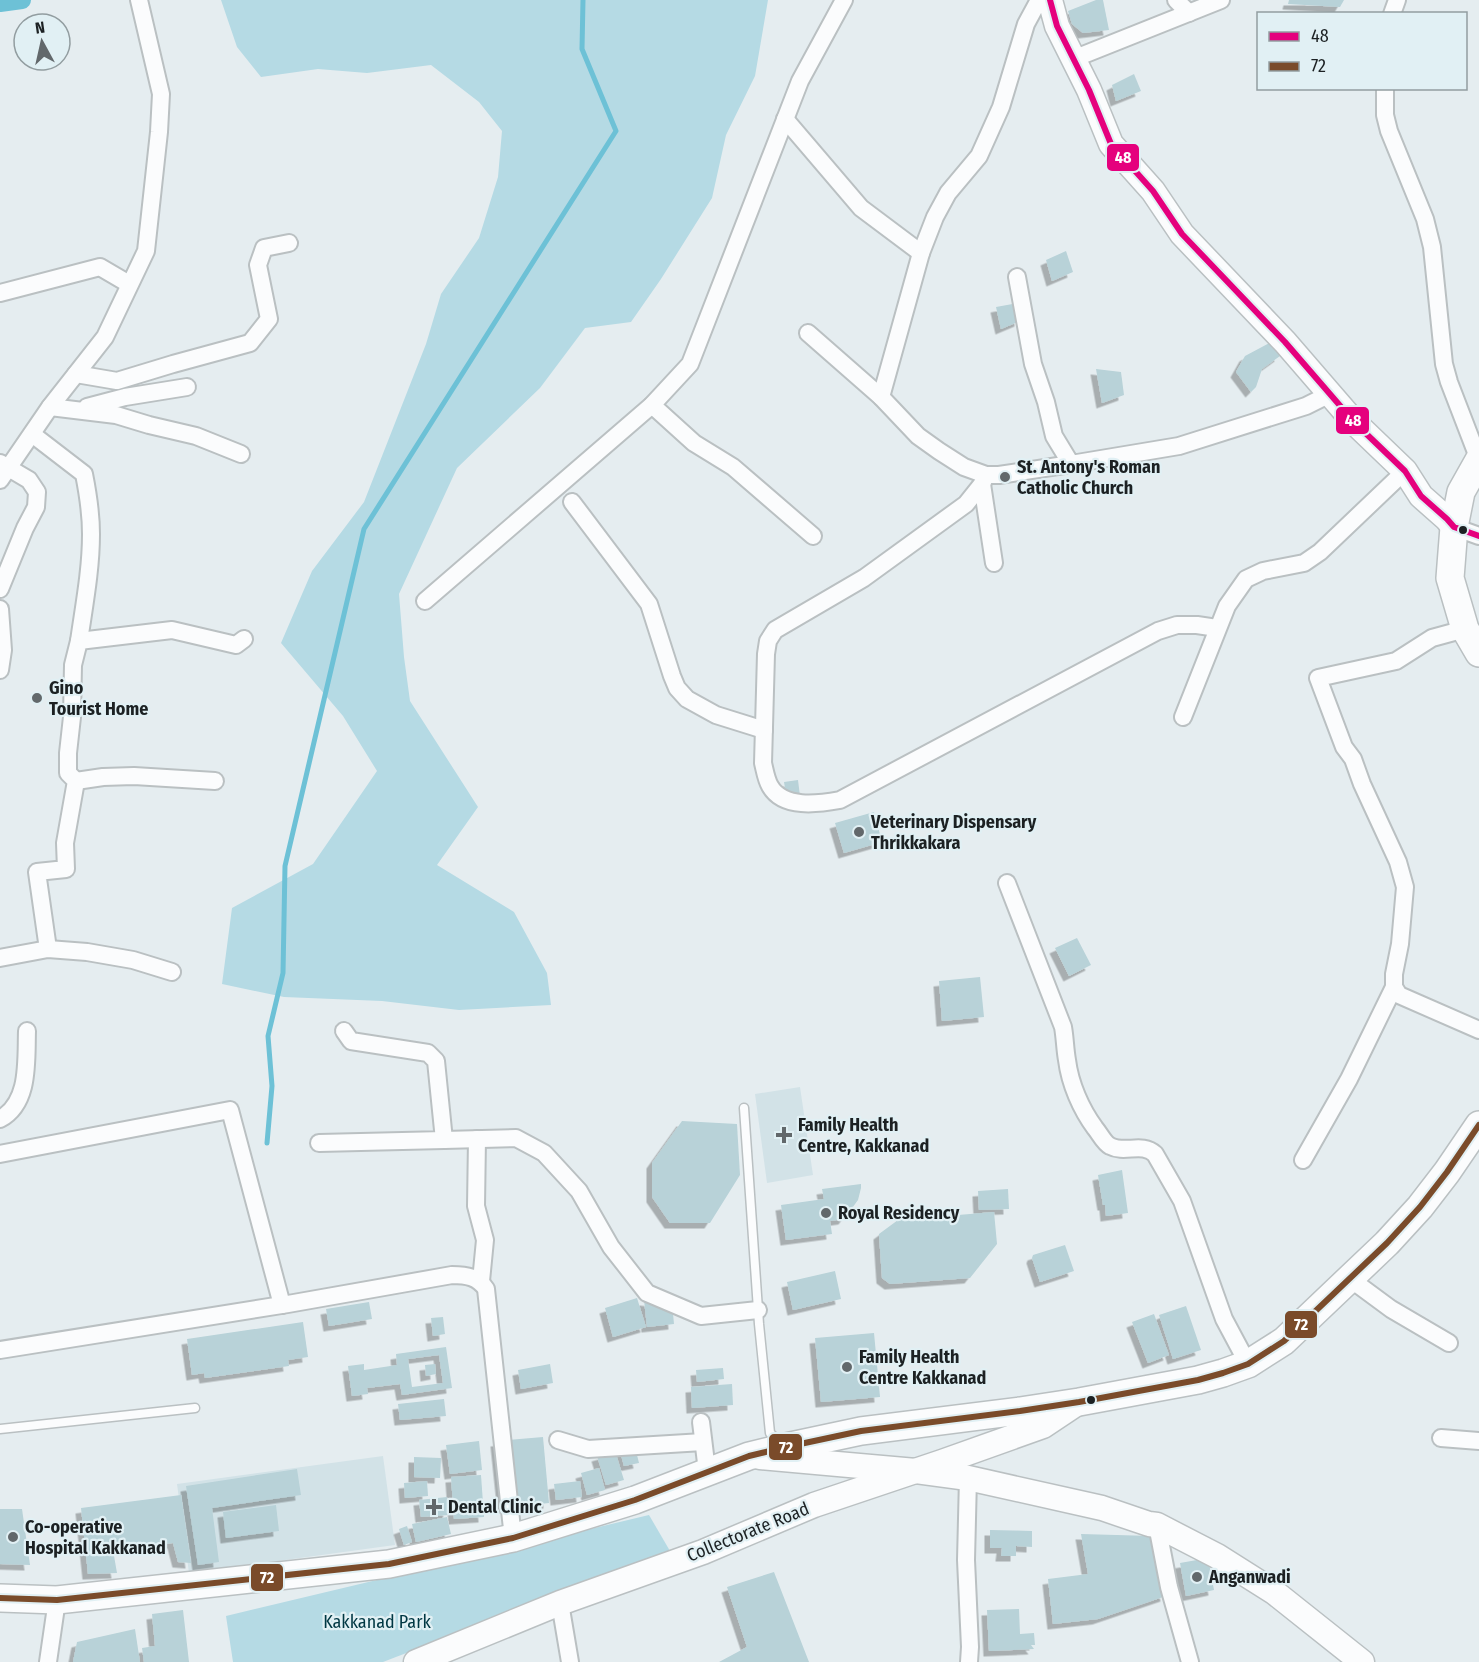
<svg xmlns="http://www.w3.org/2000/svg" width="1479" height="1662" viewBox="0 0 1479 1662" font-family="'Fira Sans Condensed',sans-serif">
<defs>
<filter id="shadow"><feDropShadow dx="-5.5" dy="5.5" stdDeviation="0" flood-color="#0004"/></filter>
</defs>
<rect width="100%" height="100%" fill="#e5edf0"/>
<g fill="#d2e2e7">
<path d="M800,1087L813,1175L767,1183L755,1094Z"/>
<path d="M383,1456L395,1545L189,1573L177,1484Z"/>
</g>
<g fill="#b5dae4">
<path d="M221,0H768L755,76L726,135L712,198L661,279L631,322L585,328L540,388L457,468L399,594L404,657L410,701L478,807L437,865L514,912L547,973L551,1005L459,1010L382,1001L284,997L222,984L232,908L313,864L377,771L343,716L281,643L312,571L364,502L426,344L441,294L479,238L498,177L502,131L479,102L431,65L367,73L318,69L261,77L237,47Z"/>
<path d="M649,1515L670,1551L383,1662H233L226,1616Z"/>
</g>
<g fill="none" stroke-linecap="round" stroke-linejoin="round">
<path stroke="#6dc1d6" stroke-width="5" d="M267,1143L272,1086L268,1036L283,973L285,866L364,529L616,131L582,49L583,0"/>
<path stroke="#6dc1d6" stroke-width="18" d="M0,3L22,0"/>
</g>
<g fill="#b8d2d8" fill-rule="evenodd" filter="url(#shadow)">
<path d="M1096,0H1103L1109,30L1083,33L1072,24L1068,11Z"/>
<path d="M1289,0H1344L1340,7L1288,4Z"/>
<path d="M1134,74L1141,91L1116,101L1112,85Z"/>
<path d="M1066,251L1073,272L1052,281L1046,260Z"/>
<path d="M1018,303L1020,321L1001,329L996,307Z"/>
<path d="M1275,340L1280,356L1262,369L1256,387L1251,392L1236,372L1245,356Z"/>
<path d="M1096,369L1121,372L1124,395L1102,403Z"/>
<path d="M798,780L800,796L786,794L784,782Z"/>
<path d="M874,812L882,842L844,853L835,823Z"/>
<path d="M1077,938L1091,965L1069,976L1055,948Z"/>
<path d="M980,977L984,1017L942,1021L939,981Z"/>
<path d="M682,1121L737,1124L740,1175L710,1223H670L652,1197V1163Z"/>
<path d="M1122,1170L1128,1213L1106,1216L1105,1205H1103L1098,1175Z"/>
<path d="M861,1184V1188L858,1200L844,1219L830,1221L832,1234L786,1240L781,1205L824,1199L822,1189Z"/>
<path d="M1008,1189L1009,1209L979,1210L978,1191Z"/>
<path d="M994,1212L997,1244L970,1278L890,1284L882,1278L879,1234L898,1220Z"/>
<path d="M1065,1245L1074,1271L1040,1282L1032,1258L1033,1255Z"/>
<path d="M835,1271L841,1299L793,1310L787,1282Z"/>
<path d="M637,1298L646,1327L613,1337L605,1308Z"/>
<path d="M644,1300L672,1303L674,1324L647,1327Z"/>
<path d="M369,1302L372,1319L329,1326L326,1309Z"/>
<path d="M1186,1306L1201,1350L1173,1359L1159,1315Z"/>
<path d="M1154,1314L1169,1355L1148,1363L1132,1322Z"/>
<path d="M443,1317L445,1334L433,1336L431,1318Z"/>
<path d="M303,1322L308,1357L288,1360L289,1366L205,1378L204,1373L192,1375L187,1339Z"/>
<path d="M874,1333L880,1397L821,1402L815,1338Z"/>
<path d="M446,1347L452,1388L402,1395L400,1384L367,1388L368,1394L352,1396L348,1366L364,1364V1370L397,1365L396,1354ZM439,1355L443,1383L412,1387L408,1359Z"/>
<path d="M435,1364L436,1374L426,1376L425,1365Z"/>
<path d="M550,1364L553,1383L521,1389L518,1370Z"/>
<path d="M723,1368L724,1379L697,1382L696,1370Z"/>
<path d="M732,1384L733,1405L692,1408L691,1387Z"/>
<path d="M444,1399L446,1416L400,1420L398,1404Z"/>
<path d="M543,1437L549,1503L503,1508L496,1441Z"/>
<path d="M479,1441L482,1470L450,1474L446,1445Z"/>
<path d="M635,1447L639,1463L624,1466L620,1451Z"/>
<path d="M615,1451L624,1480L606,1485L597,1456Z"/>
<path d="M414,1457L441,1458L440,1478L414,1477Z"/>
<path d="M599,1468L605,1490L587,1495L581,1473Z"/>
<path d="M297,1469L301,1495L212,1508L219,1562L198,1565L186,1486Z"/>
<path d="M481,1475L484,1517L454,1519L451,1477Z"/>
<path d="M427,1481L428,1496L405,1498L404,1483Z"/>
<path d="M580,1481L582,1497L556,1500L554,1484Z"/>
<path d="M181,1495L191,1563L178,1562L173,1543L113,1550L117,1573L88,1574L81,1508Z"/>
<path d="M447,1497L449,1515L421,1517L419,1500Z"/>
<path d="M276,1505L279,1531L226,1538L223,1512Z"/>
<path d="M0,1509H22L30,1565L0,1564Z"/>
<path d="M447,1517L451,1534L416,1542L412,1524Z"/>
<path d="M407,1526L412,1542L404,1545L399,1529Z"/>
<path d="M990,1530L1032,1531V1547L1016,1546V1556H1001L1002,1548H990Z"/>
<path d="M1081,1534L1152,1536L1166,1596L1098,1619L1053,1624L1048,1579L1088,1574Z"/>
<path d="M1208,1558L1214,1590L1186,1596L1180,1563Z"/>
<path d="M774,1572L809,1662H719L747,1647L727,1587Z"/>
<path d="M1019,1609L1020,1634L1034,1633L1035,1645H1031L1034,1649L989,1651L987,1610Z"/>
<path d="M183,1610L189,1662H144L142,1648L155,1646L152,1614Z"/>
<path d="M135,1629L140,1662H73L77,1642Z"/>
</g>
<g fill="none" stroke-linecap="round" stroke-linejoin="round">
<defs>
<g id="lane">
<path d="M744,1108L759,1324L770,1433L781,1443"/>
<path d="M0,1429L195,1408"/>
</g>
<g id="street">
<path d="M1176,0L1189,13"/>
<path d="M1392,14L1397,0"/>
<path d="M1073,59L1221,0"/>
<path d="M1385,88V115L1389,131L1425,219L1432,247L1444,364L1449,382L1479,460"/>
<path d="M785,119L861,208L921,253"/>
<path d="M1017,277L1033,364L1046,402L1054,436L1071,464L1179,446L1306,406L1330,394"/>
<path d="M0,293L100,267L129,284"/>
<path d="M808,333L881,397L918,436L939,451L964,467L986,475H999L1071,464"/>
<path d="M76,374L117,381L173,364L250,343L269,319L258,265L264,248L289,243"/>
<path d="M881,397L921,253L935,217L948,193L979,156L1001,107L1026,24L1039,0"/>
<path d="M652,405L694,443L733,467L813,536"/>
<path d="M50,407L116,415L149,425L196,436L241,454"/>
<path d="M87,407L125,397L187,387"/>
<path d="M32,434L84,474C88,494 91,514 91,534C91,570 84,606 79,641"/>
<path d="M0,463L29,480L37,492L36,507L25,528L0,589"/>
<path d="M986,475L982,484L966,504L864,578L775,630L768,641L766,654L763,763C765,771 766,779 770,786C783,809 818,804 840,800L1158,631L1177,625H1197L1217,628"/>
<path d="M0,480L50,407L105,337L146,251L159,132L161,94L139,0"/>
<path d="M982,484L994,563"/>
<path d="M572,502L649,604L672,676L677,688L687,699L716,715L764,730"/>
<path d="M1454,527L1479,536"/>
<path d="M425,601L652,405L690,364L800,81L844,0"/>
<path d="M0,609L3,650L0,670"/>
<path d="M1465,629L1432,638L1396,661L1318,678L1344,747L1353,759L1362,784L1398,862L1405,887L1400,944L1394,974V987L1399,995L1479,1030"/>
<path d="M1183,717L1227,606L1246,579L1263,571L1304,563L1320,552L1405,471"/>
<path d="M76,781L103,777L134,776L215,781"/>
<path d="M1007,883L1063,1027C1065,1038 1065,1049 1067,1060C1070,1084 1081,1109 1095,1128C1100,1134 1104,1143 1110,1146C1125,1154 1142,1142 1155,1154L1182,1201L1224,1319L1248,1364"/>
<path d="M48,949L37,872L66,869L65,843L76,781L68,773V753L72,717L73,665L79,641L172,630L236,645L244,639"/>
<path d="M0,958L48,949L87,952L133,960L172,972"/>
<path d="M0,1119C30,1103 26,1061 27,1031"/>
<path d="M477,1139L476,1206L485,1240L481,1281"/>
<path d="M444,1140L516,1138L544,1153L579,1191L611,1247L647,1293L701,1316L758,1310"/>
<path d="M319,1143L444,1140L436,1061L428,1053L351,1041L344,1031"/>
<path d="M0,1154L230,1110L282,1305"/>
<path d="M1303,1160L1349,1079L1394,987"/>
<path d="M1349,1278L1391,1309L1449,1343"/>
<path d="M0,1350L288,1304L452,1275C467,1275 478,1277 486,1289L513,1538"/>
<path d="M701,1422L707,1471"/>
<path d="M1441,1438L1479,1441"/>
<path d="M558,1440L588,1449L703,1442"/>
<path d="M968,1478L966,1560L970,1647L969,1662"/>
<path d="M1157,1525L1169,1587L1190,1662"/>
<path d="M560,1603L570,1662"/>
<path d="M48,1662L57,1600"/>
</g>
<g id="secondary">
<path d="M1050,0L1057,26L1089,90L1111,144L1153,191L1182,234L1285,342L1355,423L1405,471L1421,496L1447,519L1454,527"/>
<path d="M760,1457L916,1471L968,1478L1102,1508L1149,1524L1157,1525L1217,1556L1274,1592L1362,1662"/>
<path d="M416,1662L560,1603L703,1552L814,1505L942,1462L1043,1426L1079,1402"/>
</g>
<g id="primary">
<path d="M1479,460L1461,492L1454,527L1450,578L1465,629L1479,653"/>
<path d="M0,1598L57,1600L389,1564L513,1538L635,1500L749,1456L786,1447L861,1431L1020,1411L1079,1402L1198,1380L1223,1373L1248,1364L1284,1341L1387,1243L1420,1207L1447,1172L1479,1125"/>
</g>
</defs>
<use href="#lane" stroke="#bac0c2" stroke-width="11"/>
<use href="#street" stroke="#bac0c2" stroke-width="20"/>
<use href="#secondary" stroke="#bac0c2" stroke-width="27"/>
<use href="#primary" stroke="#bac0c2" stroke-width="30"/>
<use href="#lane" stroke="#fbfcfd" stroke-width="8"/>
<use href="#street" stroke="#fbfcfd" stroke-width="16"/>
<use href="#secondary" stroke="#fbfcfd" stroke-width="24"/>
<use href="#primary" stroke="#fbfcfd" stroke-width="27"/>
<defs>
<path id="bus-1" d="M1050,0L1057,26L1089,90L1111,144L1153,191L1182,234L1285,342L1355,423L1405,471L1421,496L1447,519L1454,527L1479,536"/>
<path id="bus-2" d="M0,1598L57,1600L389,1564L513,1538L635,1500L749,1456L786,1447L861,1431L1020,1411L1079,1402L1198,1380L1223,1373L1248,1364L1284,1341L1387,1243L1420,1207L1447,1172L1479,1125"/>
</defs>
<use href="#bus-1" stroke="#e1f0f4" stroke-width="10"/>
<use href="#bus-2" stroke="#e1f0f4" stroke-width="10"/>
<use href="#bus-1" stroke="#e5007d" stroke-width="6"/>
<use href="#bus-2" stroke="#7a4b2a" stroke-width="6"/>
</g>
<g fill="#62686b" stroke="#e1f0f4" stroke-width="2">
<circle cx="1005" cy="477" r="6"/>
<circle cx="37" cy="698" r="6"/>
<circle cx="859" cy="832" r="6"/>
<path d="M781 1126h6v6h6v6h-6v6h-6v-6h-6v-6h6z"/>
<circle cx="826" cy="1213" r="6"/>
<circle cx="847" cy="1367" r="6"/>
<path d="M431 1498h6v6h6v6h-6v6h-6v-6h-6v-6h6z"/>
<circle cx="13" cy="1537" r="6"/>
<circle cx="1197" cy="1577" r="6"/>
</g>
<g fill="#1c2123" stroke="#e1f0f4" stroke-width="2">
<circle cx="1463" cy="530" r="5"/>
<circle cx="1091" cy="1400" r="5"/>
</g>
<g text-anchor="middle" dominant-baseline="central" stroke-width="4.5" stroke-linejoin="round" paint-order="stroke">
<g font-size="18" font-weight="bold" fill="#1c2123" stroke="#e1f0f4" text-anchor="start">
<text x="1017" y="467">St. Antony's Roman<tspan x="1017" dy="21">Catholic Church</tspan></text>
<text x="49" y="688">Gino<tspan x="49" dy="21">Tourist Home</tspan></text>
<text x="871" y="822">Veterinary Dispensary<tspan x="871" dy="21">Thrikkakara</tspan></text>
<text x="798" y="1125">Family Health<tspan x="798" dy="21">Centre, Kakkanad</tspan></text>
<text x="838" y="1213">Royal Residency</text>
<text x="859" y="1357">Family Health<tspan x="859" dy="21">Centre Kakkanad</tspan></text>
<text x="448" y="1507">Dental Clinic</text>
<text x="25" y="1527">Co-operative<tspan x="25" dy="21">Hospital Kakkanad</tspan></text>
<text x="1209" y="1577">Anganwadi</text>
</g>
<g font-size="18" fill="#1c2123" stroke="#e1f0f4">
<text transform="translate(748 1532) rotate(-22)">Collectorate Road</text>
</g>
<g font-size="18" fill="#003743" stroke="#e1f0f4">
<text x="377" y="1622">Kakkanad Park</text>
</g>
</g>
<g stroke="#e1f0f4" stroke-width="2">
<rect x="1106" y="143" width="34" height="29" rx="6" fill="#e5007d"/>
<rect x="1335" y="406" width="35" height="29" rx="6" fill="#e5007d"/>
<rect x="1284" y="1310" width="34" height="29" rx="6" fill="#7a4b2a"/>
<rect x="768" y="1433" width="35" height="28" rx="6" fill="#7a4b2a"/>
<rect x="250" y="1563" width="34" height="29" rx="6" fill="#7a4b2a"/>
</g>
<g font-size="16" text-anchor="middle" font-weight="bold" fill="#fff">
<text x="1123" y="163">48</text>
<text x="1353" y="426">48</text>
<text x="1301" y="1330">72</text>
<text x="786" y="1453">72</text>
<text x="267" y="1583">72</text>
</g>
<rect x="1257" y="12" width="210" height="78" fill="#e1f0f4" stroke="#929da0" stroke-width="1.5"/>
<rect x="1269" y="32" width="30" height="9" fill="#e5007d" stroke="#929da0" stroke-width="1.5"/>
<text x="1311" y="42" font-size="18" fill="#1c2123">48</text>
<rect x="1269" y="62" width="30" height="9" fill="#7a4b2a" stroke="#929da0" stroke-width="1.5"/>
<text x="1311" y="72" font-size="18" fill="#1c2123">72</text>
<g transform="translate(42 42) rotate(352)"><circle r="28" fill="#e1f0f4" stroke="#929da0" stroke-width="1.5"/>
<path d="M0-4.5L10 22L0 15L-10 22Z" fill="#62686b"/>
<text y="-9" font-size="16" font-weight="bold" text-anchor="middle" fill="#1c2123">N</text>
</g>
</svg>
